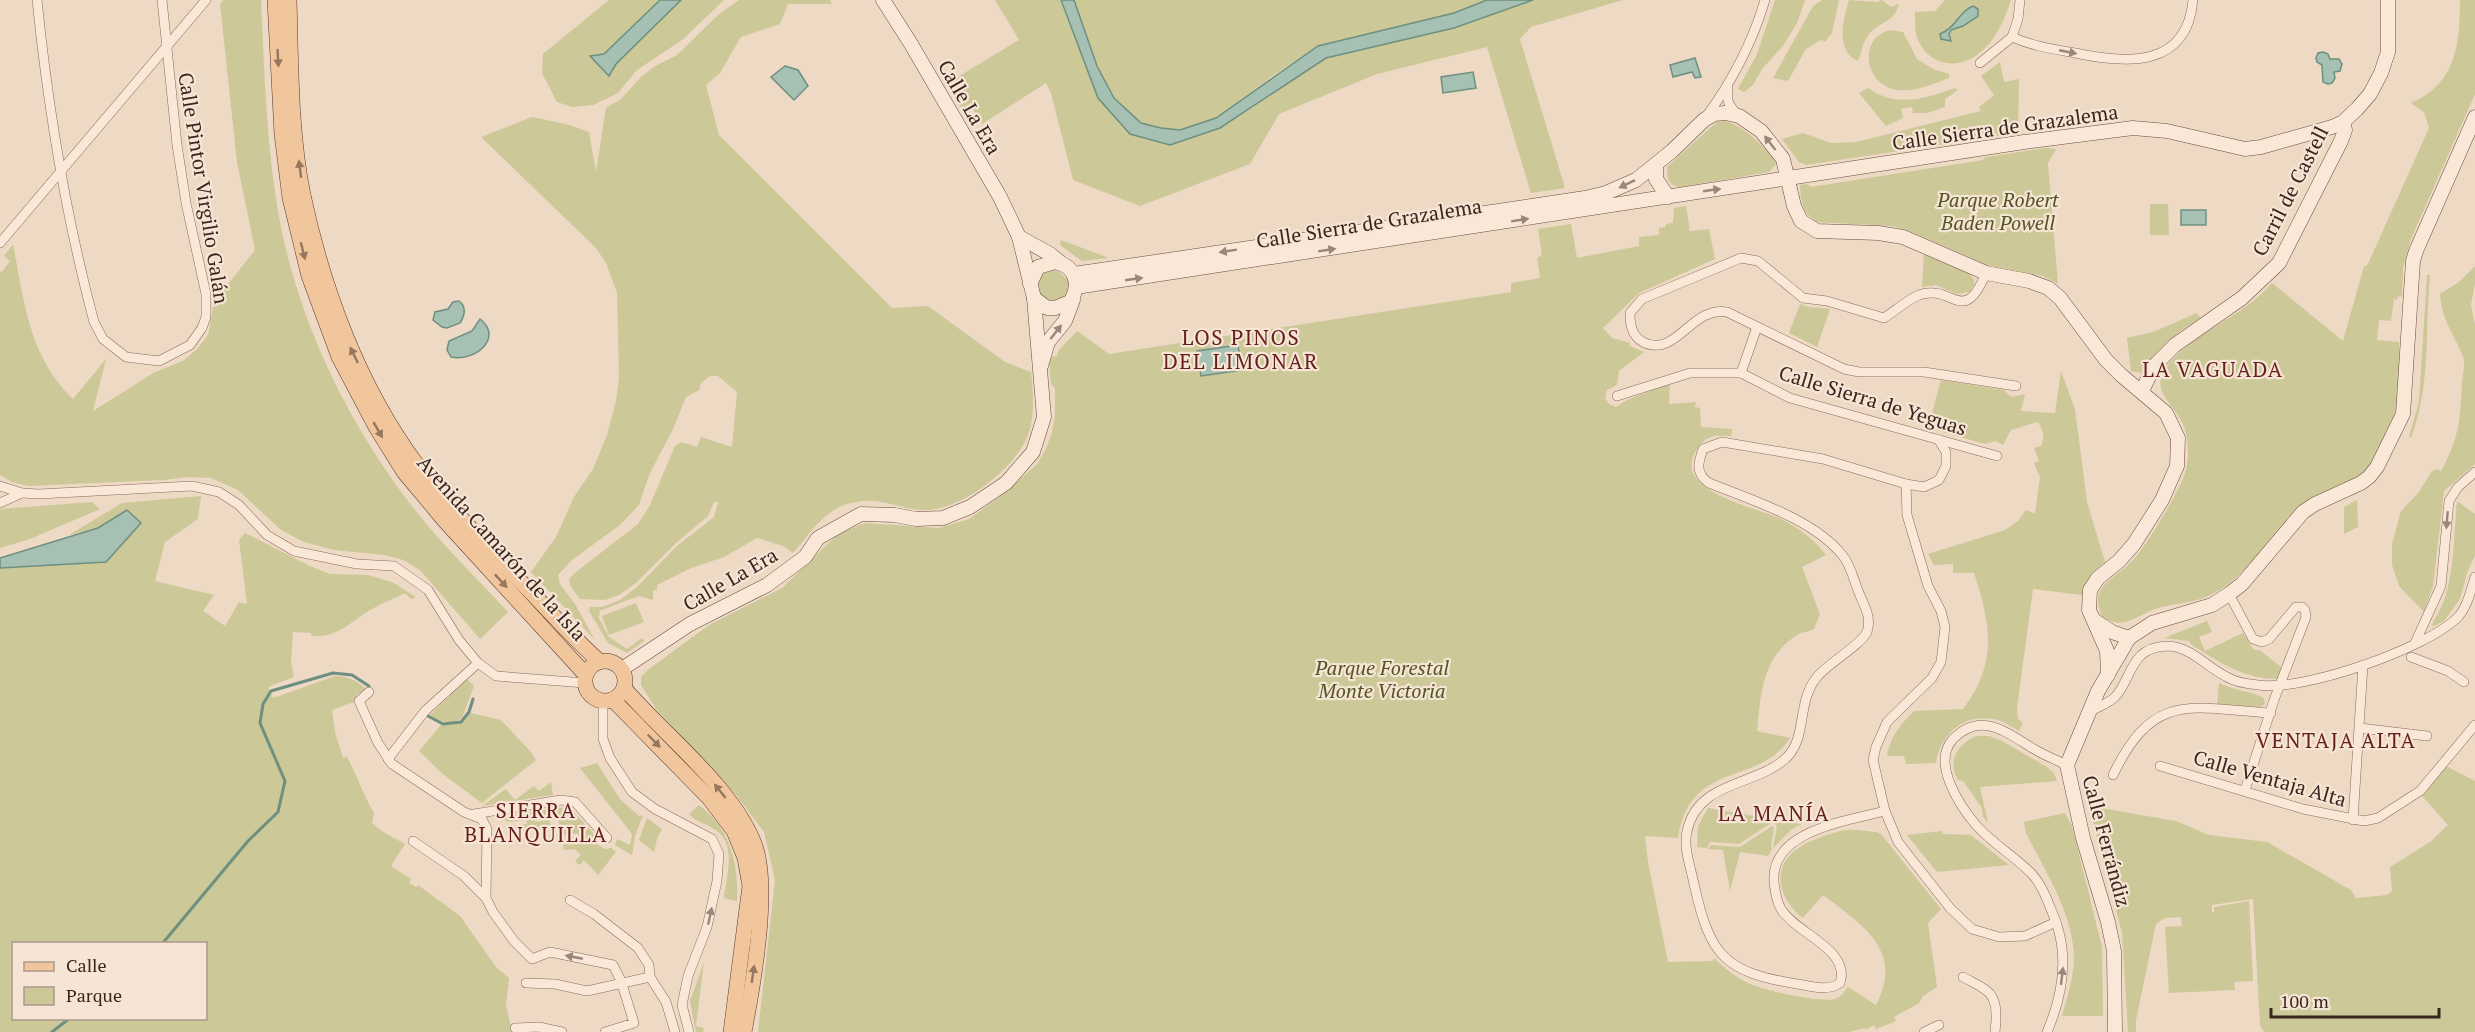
<svg xmlns="http://www.w3.org/2000/svg" width="2475" height="1032" viewBox="0 0 2475 1032" font-family="'PT Serif',serif">
<rect width="100%" height="100%" fill="#eed9c4"/>
<g fill="#ccc898" fill-rule="evenodd">
<path d="M223,0H261C264,66 266,133 276,199C292,305 339,407 402,493C433,536 472,573 508,612L480,639L420,570L403,560L384,555L334,550L304,542L281,530L238,490L211,478L189,477L163,480L28,486L12,482L0,475V271L2,272L10,261L4,256L13,244C24,301 29,357 73,399L106,359L93,411L155,372L183,361L198,348L208,335L214,302L255,250L237,162L220,4Z"/>
<path d="M609,0H660L604,54L616,64L681,0H724L682,40L637,70L618,93L593,105L572,107L557,102L542,73L543,54Z"/>
<path d="M739,0H830L832,4H788L780,24L741,37L720,73L706,85L719,135L892,308L928,306L1005,362L1031,372C1033,392 1035,413 1029,432C1018,467 964,508 928,510C898,511 883,495 851,503C823,510 811,533 793,553L783,546L757,538L724,557L691,568L657,585V590H653V600L639,596L599,611L600,615L598,616L609,637L627,649L642,638L644,641L627,653L608,643L589,611L590,607H602L620,600L637,587L677,546L714,517L718,502H714L708,516L676,543L636,583L619,595L605,600L580,599L571,587L569,579L576,572L638,524L650,505L675,446L681,442L697,447L701,437L732,447L737,392L718,376H710L701,383L699,390L686,397L673,429L649,475L639,505L620,525L572,560L558,575L560,584L575,604L595,640L531,572L556,537L574,497L593,469L607,435L616,401L619,378L617,293L606,263L596,248L481,137L532,117L566,124L589,132L596,172L606,108L620,100L641,77L655,66L677,55L719,14Z"/>
<path d="M995,0H1060L1098,98L1170,145L1239,117L1326,58L1454,28L1533,0H1623L1531,27L1520,39L1565,188L1531,193L1487,47L1377,74L1279,114L1250,164L1140,206L1073,180L1051,93L1046,83L982,124L971,106L963,111L952,92L956,89L951,81L1019,40Z"/>
<path d="M1074,0H1487L1454,13L1318,46L1271,77L1216,118L1180,130L1161,128L1141,123L1114,98L1097,66Z"/>
<path d="M1775,0H1805L1797,23L1783,46L1762,69L1753,85L1744,92L1738,89L1757,54Z"/>
<path d="M1822,0H1839L1832,33L1825,42L1821,40L1806,49L1788,81L1773,78L1813,6Z"/>
<path d="M1849,0L1877,2L1882,0L1891,7L1899,4C1894,23 1880,21 1869,34C1862,43 1862,52 1858,61C1835,51 1843,19 1849,0Z"/>
<path d="M1945,0H2011C2004,21 1995,42 1977,55C1956,70 1929,65 1918,40C1915,33 1915,21 1915,12L1935,11Z"/>
<path d="M2460,0H2475V94L2411,239L2403,268L2402,297L2398,296L2397,300L2394,299L2391,321L2379,320L2377,340L2399,342V355H2402C2400,396 2396,428 2372,463C2354,490 2321,487 2299,507C2266,535 2250,577 2208,596C2191,604 2173,603 2155,609C2134,617 2123,631 2101,616C2100,609 2096,601 2099,594C2106,578 2123,572 2134,559C2148,543 2178,494 2185,473C2190,458 2189,435 2181,420C2173,405 2153,391 2163,372C2178,345 2228,321 2252,302C2259,296 2266,290 2272,283L2343,341L2364,266H2367L2429,128L2424,112L2411,103C2456,84 2460,44 2460,0Z"/>
<path d="M1890,30L1903,32L1917,59L1933,69L1949,74V78C1934,84 1914,92 1898,90C1866,87 1856,39 1890,30Z"/>
<path d="M2000,62L2004,82L2019,79L2018,133L1806,165L1799,162L1782,139L1803,133L1831,143L1856,142L1981,111L1979,107L1994,95L1981,76Z"/>
<path d="M1868,88C1896,108 1924,99 1955,88L1958,90L1945,99V107L1927,113H1913L1912,107L1901,109L1903,118L1886,126L1859,93Z"/>
<path d="M1720,119C1744,126 1762,143 1776,164L1769,172L1680,187L1673,185L1668,180L1667,167Z"/>
<path d="M2045,148L2056,149L2048,163L2058,284L2043,276L1987,265L1907,230L1891,226L1817,222C1802,212 1801,202 1800,185L1807,184L1811,187L1983,160L1986,157Z"/>
<path d="M2150,204H2168L2169,235H2150Z"/>
<path d="M1686,206L1690,231L1709,229L1715,259L1639,293L1603,328L1612,338L1630,343V346L1644,352L1619,371L1617,385L1607,390L1605,398L1609,404L1616,407L1627,400L1670,383L1669,404L1696,402L1695,407L1700,408L1701,427L1732,429L1731,436C1719,436 1709,434 1701,444C1661,490 1758,507 1783,520C1800,529 1815,540 1826,555L1802,567L1820,614L1814,629C1809,632 1801,632 1797,635C1762,657 1761,694 1757,731L1790,738C1759,787 1690,759 1678,838L1645,836L1648,862L1668,962L1713,961L1714,958C1724,968 1735,977 1748,983C1761,990 1822,1003 1835,999C1841,997 1844,992 1848,987L1876,1005C1905,950 1861,924 1823,895L1803,918C1782,903 1770,872 1793,852C1804,842 1826,835 1840,831C1852,828 1865,831 1877,832L1881,834L1941,909L1928,923L1937,987L1923,996L1919,1003L1894,1017L1896,1021L1876,1029L1874,1025L1866,1030L1865,1028L1849,1032H758L775,880L764,832L737,796L656,709L641,685V677L649,669L709,625L782,588L838,534L865,523L939,528L969,519L1006,492L1037,464L1046,449L1052,432L1055,415V388L1051,384L1049,362L1051,357L1057,356L1059,350L1077,331L1109,354L1511,292V283L1540,278L1537,258L1542,255L1538,229L1571,224L1577,258L1639,246V237L1659,235V228L1666,227V224L1673,223L1674,208Z"/>
<path d="M1061,240L1109,258L1082,261L1060,245Z"/>
<path d="M1924,252L1969,273L1974,280V285L1969,292L1957,294L1936,285L1922,287Z"/>
<path d="M2475,266V283L2471,305L2475,325V464L2444,491L2433,586L2424,612L2399,586L2392,565V544L2401,511L2419,492L2432,471L2437,469L2441,471C2460,436 2460,420 2462,381C2463,373 2466,361 2462,354C2453,332 2441,318 2440,294L2459,282Z"/>
<path d="M1057,270L1068,280V291L1062,299L1047,301L1037,290L1038,281L1043,273Z"/>
<path d="M2427,275H2430C2425,330 2431,386 2411,438L2409,436L2419,402Z"/>
<path d="M1800,304L1809,307L1830,309L1817,347L1789,333Z"/>
<path d="M2197,313L2200,318C2172,335 2160,346 2141,373L2131,371L2127,338L2153,332Z"/>
<path d="M2061,371L2075,409L2087,502L2105,562L2091,574L2082,595L2033,589L2017,708L2018,719L2023,723L2019,731C2013,728 2005,722 1998,720C1966,712 1941,732 1936,763L1906,764L1904,756H1887C1890,737 1900,725 1914,711L1963,709C1998,663 1991,625 1974,573H1953V564L1934,565L1928,554L2005,530L2018,521L2026,510L2035,514L2040,477L2034,463L2039,461L2034,448L2041,446C2045,438 2044,429 2037,422L2011,430L2003,445L1996,441L1985,444L1928,428L1941,380L2004,390L2011,397L2025,394L2021,411L2055,413Z"/>
<path d="M201,496L198,519L165,542L155,581L214,595L203,611L225,626L239,602L247,604L239,540L245,533L310,566L330,574L368,575L392,582L416,597L411,599L406,594H403C393,599 382,603 372,609C349,622 339,638 311,636V633L293,632L291,661L294,677L268,687L273,698L335,676C349,676 356,681 367,689L356,695L357,701L332,710L335,732L343,758L347,757C357,775 363,794 374,813L372,823L383,832L405,844L391,866L411,879L409,883L416,887L418,885L460,916L496,967L509,978L506,1005L512,1032H0V568L106,562L98,528L69,535L122,503ZM14,944H206V1018H14Z"/>
<path d="M2357,500L2358,527L2344,534V507Z"/>
<path d="M2457,501L2475,514V556L2468,570L2460,599L2444,621L2434,626L2432,625L2433,622C2456,589 2453,540 2457,501Z"/>
<path d="M92,502L100,509L30,539L0,548V509Z"/>
<path d="M636,603L644,622L609,635L602,616Z"/>
<path d="M2207,621L2212,632L2199,637L2205,651L2243,633L2253,649L2261,651L2282,668L2277,679C2244,679 2219,662 2192,645L2189,641L2164,638Z"/>
<path d="M467,679L474,686L462,718C451,725 440,723 430,715Z"/>
<path d="M2219,683C2233,690 2253,692 2264,698L2265,704L2260,707L2217,705Z"/>
<path d="M470,713L501,720L530,751L536,760L482,803L444,775L419,751L441,725L461,723Z"/>
<path d="M1976,736H1989L2002,741L2047,767L2054,773L2057,781L1980,787L1988,823L1983,817L1982,808L1963,781L1958,780C1947,760 1957,745 1976,736Z"/>
<path d="M597,763L620,799L639,816L643,815L635,836L632,855L615,845L617,839L630,845L632,834L580,768Z"/>
<path d="M2446,766L2475,781V1032H2264L2260,1025L2253,899L2212,905V912H2214V907L2249,901L2253,981L2234,982L2235,990L2169,993L2165,927L2182,926L2181,917L2165,918L2156,924L2136,1020V1032H2128L2122,933L2089,806L2176,821L2209,835L2267,842L2351,890L2356,898L2387,895L2392,891L2390,867L2430,842L2448,825L2422,796Z"/>
<path d="M551,782L553,795L482,806L506,789L515,800L534,786L539,791Z"/>
<path d="M699,805C730,828 739,864 737,901L724,898C726,878 737,846 717,831C708,824 696,822 689,814Z"/>
<path d="M556,807L571,809L596,836L598,845L605,849L611,848L616,852L598,875L584,860L580,865L575,861L581,855L575,849L564,850L562,839L579,836L577,833L561,836Z"/>
<path d="M1708,808L1800,824H1802L1792,829L1773,848L1777,826L1773,822L1739,844L1710,842L1707,848L1697,847L1698,826Z"/>
<path d="M547,809L549,816L535,818V822L549,820L551,826L518,833L511,826L527,824L526,820L508,822L500,817Z"/>
<path d="M2065,813L2072,826L2102,947L2103,1016H2062C2067,998 2074,977 2074,957C2073,913 2045,871 2026,833L2024,822Z"/>
<path d="M647,818L662,829L657,839L654,852L639,840Z"/>
<path d="M1772,826L1774,827L1771,847L1772,849L1768,856L1740,852L1730,891L1723,850L1708,849L1711,845L1740,847Z"/>
<path d="M1942,831L1943,834L1971,835L2009,865L1937,872L1907,835Z"/>
<path d="M704,962L696,1026L704,1028L703,1032H696L690,1001Z"/>
</g>
<g fill="#a6c1b4" stroke="#6d9080" stroke-width="1.5">
<path d="M660,0H681L616,64L609,76L590,56L604,54Z"/>
<path d="M1061,0H1074L1097,66L1114,98L1141,123L1161,128L1180,130L1216,118L1318,46L1454,13L1487,0H1533L1454,28L1326,58L1220,128L1170,145L1130,134L1098,98Z"/>
<path d="M1973,6L1978,9V16L1963,26L1951,30L1949,34L1951,41L1941,39L1940,34C1957,27 1959,11 1973,6Z"/>
<path d="M2323,52L2328,54L2330,59H2339L2342,64L2340,71L2334,72L2335,78L2332,83L2328,84L2323,82L2322,65L2317,62L2316,58L2318,53Z"/>
<path d="M1695,58L1701,77L1695,78L1692,72L1673,77L1670,65Z"/>
<path d="M785,66L798,70L808,86L794,100L771,77Z"/>
<path d="M1473,72L1476,88L1443,93L1441,77Z"/>
<rect x="2181" y="210" width="25" height="15"/>
<path d="M459,301C467,307 465,315 460,323L447,328L442,327L433,320L435,312L448,309L453,302Z"/>
<path d="M480,319C504,338 475,362 451,357L447,350L449,341L472,331Z"/>
<path d="M1238,345L1242,370L1201,376L1197,351Z"/>
<path d="M127,510L141,523L106,562L0,568V558L98,528Z"/>
</g>
<g fill="none" stroke-linecap="round" stroke-linejoin="round">
<g stroke="#6d9080" stroke-width="3">
<path d="M428,716L443,724L461,722L469,712L473,699"/>
<path d="M162,944L248,841L278,812L285,781L260,723L263,704L271,691L333,673L352,675L369,686"/>
<path d="M52,1032L70,1018"/>
</g>
<defs>
<g id="street">
<path d="M37,0C48,108 66,217 94,322L103,339L126,357L159,361L190,345L202,328L206,317V294L186,203L177,145L162,0"/>
<path d="M2012,37C2032,46 2053,49 2075,53C2127,64 2187,68 2193,0"/>
<path d="M2012,37L2018,19L2020,0"/>
<path d="M1980,63L2012,37"/>
<path d="M1728,88C1726,101 1729,106 1738,115"/>
<path d="M1706,117C1733,80 1752,44 1765,0"/>
<path d="M0,243L206,0"/>
<path d="M1986,273C1963,328 1953,283 1919,295C1907,300 1895,311 1884,318L1827,301L1803,298L1758,261L1741,258L1642,299L1630,313C1630,325 1632,336 1643,342C1676,359 1692,305 1727,312L1844,369L1859,372H1924L2016,386"/>
<path d="M1741,373L1790,398L1997,456"/>
<path d="M1617,396L1690,373H1741L1757,327"/>
<path d="M1906,484L1907,515L1928,586L1941,611L1945,627L1941,662L1932,678L1887,722L1876,747L1873,760L1885,811L1898,842L1950,908L1972,929L1999,937L2025,936L2056,922C2049,905 2044,887 2031,873C2014,856 1992,843 1976,825C1960,806 1931,763 1953,739C1981,710 2007,733 2034,749C2044,755 2056,760 2067,765"/>
<path d="M0,486L22,493L39,494L192,486L219,492L239,505L267,535L294,551L357,564L394,566L428,590L459,640L478,663L496,676L585,683"/>
<path d="M0,503L22,493"/>
<path d="M2229,594L2253,639L2262,642L2269,639L2296,607H2302L2305,610L2306,617L2274,700L2245,790"/>
<path d="M2415,643L2441,586L2449,501L2458,487L2475,472"/>
<path d="M2411,657L2448,671L2464,682"/>
<path d="M369,692L359,701L378,743L392,764L464,812L482,819L487,829L486,898"/>
<path d="M603,701V739L610,758L632,792L655,809L712,839L719,854L717,881L707,927L688,976L682,1005L689,1032"/>
<path d="M2091,711C2098,707 2109,703 2115,697C2132,680 2129,647 2167,646C2190,646 2208,668 2227,677C2235,682 2248,684 2258,685C2302,692 2425,649 2457,618C2467,608 2471,590 2475,577"/>
<path d="M2360,728L2427,736"/>
<path d="M388,759L425,711L478,663"/>
<path d="M2160,766L2303,809L2364,821L2378,818L2420,791L2475,725"/>
<path d="M2113,775C2154,690 2191,708 2271,713"/>
<path d="M1885,811C1848,821 1770,830 1774,882C1775,890 1776,901 1781,909C1796,934 1851,949 1840,983C1827,992 1811,986 1797,984C1724,972 1710,956 1694,884C1691,868 1683,848 1687,831C1698,781 1753,787 1785,759C1808,739 1796,702 1817,677C1827,664 1861,645 1867,632C1872,618 1864,605 1859,593C1854,581 1851,566 1843,556C1814,519 1751,500 1709,483C1695,473 1698,463 1703,449L1722,442L1823,459L1906,484L1924,487L1939,480L1946,466V452L1938,439"/>
<path d="M474,814L561,800L575,802L607,838"/>
<path d="M2353,820L2363,665"/>
<path d="M413,841L464,876L486,898L493,912L514,941L532,959L550,952L613,965L621,981L634,1023L605,1032"/>
<path d="M570,900L594,914L638,948L649,965L650,977L666,1002L675,1032"/>
<path d="M1963,977C1984,989 1997,990 1996,1018"/>
<path d="M526,983L555,984L587,991L650,977"/>
<path d="M515,1028L539,1027L562,1032"/>
<path d="M1924,1032L1939,1025"/>
<path d="M1995,1032L1996,1021"/>
<path d="M2047,1032C2062,997 2069,959 2056,922"/>
</g>
<g id="secondary">
<path d="M883,0L911,44L1000,197L1019,237L1034,298L1047,308H1055L1070,302C1081,285 1076,266 1055,262L1038,267L1030,284"/>
<path d="M1656,164V179L1668,197"/>
<path d="M1019,237L1050,254L1061,263"/>
<path d="M1074,274L1585,198L1606,193L1636,180L1672,151L1704,120L1714,114L1725,113L1739,116L1761,131L1783,159L1794,206L1801,221L1817,231L1878,233L1903,237L1986,273L2029,281L2048,288L2060,298L2106,360L2121,375L2166,413L2178,438L2177,466L2162,500L2134,544L2119,561L2098,578L2090,590L2089,610L2107,651L2108,675"/>
<path d="M1076,287L2024,142L2133,128L2167,131L2245,149L2261,147L2332,127L2343,122L2357,109L2370,94L2381,73L2388,52V0"/>
<path d="M1041,366L1048,342L1065,321L1073,300"/>
<path d="M2142,391L2154,366L2175,345L2242,298L2279,263L2341,141L2345,130L2343,122"/>
<path d="M2095,621L2112,632L2129,638"/>
<path d="M622,669L690,624L767,585L805,557L818,538L861,514L895,515L916,519L943,518L970,507L1006,483L1033,452L1044,417L1034,298"/>
<path d="M2115,1032L2114,951L2108,922L2083,838L2067,765L2098,691L2129,638L2152,623L2212,605L2229,594L2242,584L2303,512L2315,504L2361,483L2369,477L2377,467L2403,414L2413,261L2416,251L2475,117"/>
</g>
<g id="primary">
<path d="M275,0L282,134L290,198L309,276L339,357L376,427L404,472L445,521L585,674"/>
<path d="M289,0C291,64 290,132 303,195C323,289 359,387 417,465C448,506 484,543 519,580C546,607 571,636 599,661"/>
<circle cx="605" cy="681" r="20"/>
<path d="M624,688C664,735 734,788 755,846C770,890 753,985 744,1032"/>
<path d="M613,700L709,798L734,831L745,858L750,886L731,1032"/>
</g>
</defs>
<use href="#street" stroke="#896a5b" stroke-width="10"/>
<use href="#secondary" stroke="#6b4b3e" stroke-width="15"/>
<use href="#primary" stroke="#57392f" stroke-width="16"/>
<use href="#street" stroke="#f9e8d8" stroke-width="9"/>
<use href="#secondary" stroke="#f9e8d8" stroke-width="14"/>
<use href="#primary" stroke="#f1c69c" stroke-width="15"/>
</g>
<defs><path id="oneway-solid" d="M-6-.8H1V-3.2L6.5 0L1 3.2V.8H-6Z" transform="scale(1.5)"/></defs>
<g fill="#99877c">
<use href="#oneway-solid" transform="translate(2068 52) rotate(11)"/>
<use href="#oneway-solid" transform="translate(1770 143) rotate(-128)"/>
<use href="#oneway-solid" transform="translate(1627 184) rotate(154)"/>
<use href="#oneway-solid" transform="translate(1712 190) rotate(-8)"/>
<use href="#oneway-solid" transform="translate(1520 220) rotate(-9)"/>
<use href="#oneway-solid" transform="translate(1327 250) rotate(-9)"/>
<use href="#oneway-solid" transform="translate(1228 251) rotate(171)"/>
<use href="#oneway-solid" transform="translate(1134 279) rotate(-8)"/>
<use href="#oneway-solid" transform="translate(1056 332) rotate(-52)"/>
<use href="#oneway-solid" transform="translate(2447 520) rotate(95)"/>
<use href="#oneway-solid" transform="translate(710 916) rotate(-78)"/>
<use href="#oneway-solid" transform="translate(574 957) rotate(-169)"/>
<use href="#oneway-solid" transform="translate(2062 976) rotate(-83)"/>
</g>
<g fill="#95765e">
<use href="#oneway-solid" transform="translate(278 58) rotate(87)"/>
<use href="#oneway-solid" transform="translate(300 169) rotate(-97)"/>
<use href="#oneway-solid" transform="translate(303 251) rotate(76)"/>
<use href="#oneway-solid" transform="translate(354 355) rotate(-116)"/>
<use href="#oneway-solid" transform="translate(378 430) rotate(60)"/>
<use href="#oneway-solid" transform="translate(501 581) rotate(47)"/>
<use href="#oneway-solid" transform="translate(654 741) rotate(46)"/>
<use href="#oneway-solid" transform="translate(720 791) rotate(-129)"/>
<use href="#oneway-solid" transform="translate(753 974) rotate(-82)"/>
</g>
<g text-anchor="middle" dominant-baseline="central" stroke-width="4.5" stroke-linejoin="round" paint-order="stroke">
<g font-size="20" fill="#39261f" stroke="#f6e5d4">
<text transform="translate(970 107) rotate(60)">Calle La Era</text>
<text transform="translate(2005 127) rotate(-8)">Calle Sierra de Grazalema</text>
<text transform="translate(204 188) rotate(81)">Calle Pintor Virgilio Galán</text>
<text transform="translate(2290 191) rotate(-63)">Carril de Castell</text>
<text transform="translate(1369 223) rotate(-9)">Calle Sierra de Grazalema</text>
<text transform="translate(1873 400) rotate(17)">Calle Sierra de Yeguas</text>
<text transform="translate(502 548) rotate(48)">Avenida Camarón de la Isla</text>
<text transform="translate(730 579) rotate(-30)">Calle La Era</text>
<text transform="translate(2270 778) rotate(16)">Calle Ventaja Alta</text>
<text transform="translate(2107 841) rotate(75)">Calle Ferrándiz</text>
</g>
<g font-size="20" font-style="italic" fill="#535525" stroke="#f6e5d4">
<text x="1998" y="199">Parque Robert<tspan x="1998" dy="23">Baden Powell</tspan></text>
<text x="1382" y="667">Parque Forestal<tspan x="1382" dy="23">Monte Victoria</tspan></text>
</g>
<g font-size="21" letter-spacing="1.5" fill="#661f1e" stroke="#f6e5d4">
<text x="1241" y="337">LOS PINOS<tspan x="1241" dy="24">DEL LIMONAR</tspan></text>
<text x="2213" y="369">LA VAGUADA</text>
<text x="2336" y="740">VENTAJA ALTA</text>
<text x="536" y="810">SIERRA<tspan x="536" dy="24">BLANQUILLA</tspan></text>
<text x="1774" y="813">LA MANÍA</text>
</g>
</g>
<rect x="12" y="942" width="195" height="78" fill="#f6e5d4" stroke="#aa998c" stroke-width="1.5"/>
<rect x="24" y="962" width="30" height="9" fill="#f1c69c" stroke="#aa998c" stroke-width="1.5"/>
<text x="66" y="972" font-size="18" fill="#39261f">Calle</text>
<rect x="24" y="987" width="30" height="18" fill="#ccc898" stroke="#aa998c" stroke-width="1.5"/>
<text x="66" y="1002" font-size="18" fill="#39261f">Parque</text>
<path d="M2271 1008v9h168v-9" fill="none" stroke="#39261f" stroke-width="3"/>
<text x="2280" y="1008" font-size="18" fill="#39261f" stroke="#f6e5d4" stroke-width="4.5" paint-order="stroke">100 m</text>
</svg>
